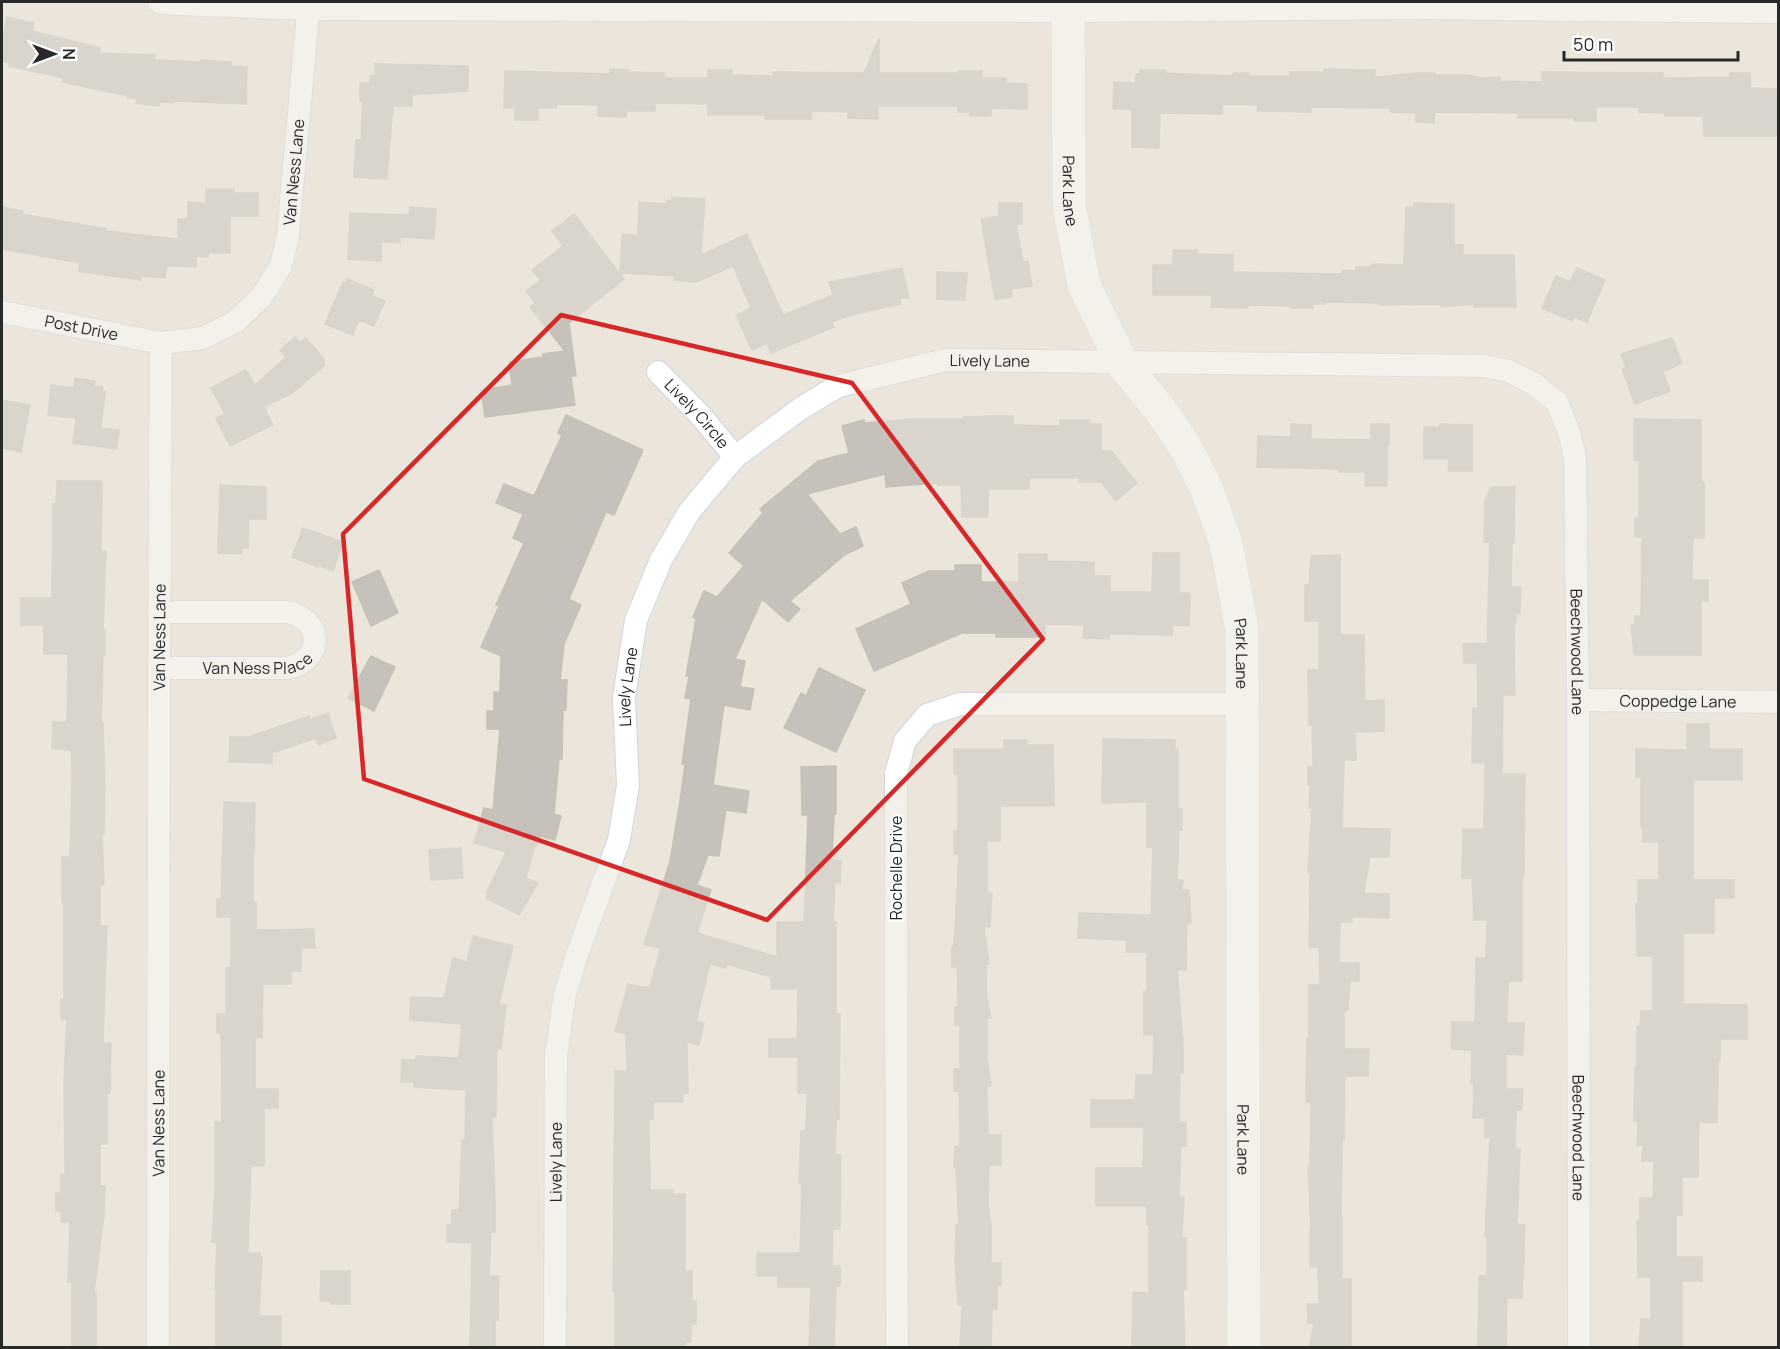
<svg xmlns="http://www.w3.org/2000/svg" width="1780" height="1349" viewBox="0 0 1780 1349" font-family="Manrope,sans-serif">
<rect width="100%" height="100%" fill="#ebe5db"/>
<g fill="#c6c1ba" stroke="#c6c1b5" stroke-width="1.5">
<path d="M7,17L34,23L32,31L100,48L99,53L155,55L154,60L201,62V60L231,62V66L247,67L246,104L174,101V103L159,102V106L136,103L137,99L128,98V96L62,82L63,78L9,66L10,63L2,61V41Z"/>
<path d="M879,38V73H958V71H982V78H1006V83L1027,84V109L991,108V116H970V112H958V106H878V119L848,118V112L812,111L811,119H765V115H708V104L655,103V111H627L626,117L598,116V105L556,104V108H538V120H515V108H504L505,71L610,74V69L628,70L627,72L664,73V78H708V70H732V75L773,76V72L864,73Z"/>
<path d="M375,64L468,66V91L412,95V106H393L387,179L354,177L356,140H361L363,101H360V83H370V76H375Z"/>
<path d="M1324,69L1375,70V77L1416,73H1435V75H1467L1482,78L1500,77V81L1542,82V72L1663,73V78L1730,77V73H1750V88L1779,89V136H1704L1703,116H1665V113L1639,112V107H1596V121H1574V118H1518V113L1435,112L1434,123L1416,122V113L1390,112V108L1311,107V112L1257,111L1258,105L1222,104V114L1160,113L1159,148L1132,147V109H1113L1114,82L1136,83V74H1140V70H1165V73L1232,76L1234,73H1249V76H1290V72H1324Z"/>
<path d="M206,189H234V193H258V216H230V253H208V257L196,256V267L167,266L165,278L141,276V280L111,276L79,271L80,263L2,249V207L23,211L22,214L106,229V231L178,239V219H188V202L206,203Z"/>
<path d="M672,197L705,199L701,255L747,234L783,315L833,295L829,282L902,268L909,298H900L901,304L851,315L832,322L834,327L771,353L767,343L752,350L736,315L751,308L733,266L696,282L674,280L675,276L620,273L622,234L638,235L639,202L667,204V201H672Z"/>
<path d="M999,203H1022V224H1016L1023,262L1028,261L1032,286L1011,289L1012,297L995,300L981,219L999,216Z"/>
<path d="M1414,203L1454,204V245H1463V255H1514L1516,307H1474V304L1441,307V304L1379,305V303L1325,302V304H1313V308H1291V306L1248,305V308L1211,307L1212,295H1153V265H1173V250H1197V254L1233,255V272L1342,274V270L1356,271V267H1372V264L1404,265L1406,207H1414Z"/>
<path d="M410,207L436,209L434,239L400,237V243L381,242V261L348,259L350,213L409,215Z"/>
<path d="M574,214L624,279L569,323L576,376H571L575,405L485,417L481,390L512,385L509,362L543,357V354L565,351L530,307L535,303L526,291L541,280L532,270L563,246L552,231Z"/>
<path d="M1577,268L1605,280L1587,322L1574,317L1572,321L1542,308L1556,276L1570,282Z"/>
<path d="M937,272L967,273L965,300L937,299Z"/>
<path d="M347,279L374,290L372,296L385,301L374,326L359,320L353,335L325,324L343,282L347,283Z"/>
<path d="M295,337L300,343L306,338L324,359V366L292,393L264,407L273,425L230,446L216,418L225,414L211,388L246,370L255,385L286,357L280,350Z"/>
<path d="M1672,338L1682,363L1663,372L1670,391L1635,404L1622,369L1626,368L1621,354Z"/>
<path d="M75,378L95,381L94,386L103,387L102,392H105L101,428L119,430L117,449L73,443L76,418L48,415L51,385L74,388Z"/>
<path d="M2,400L30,405L21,452L2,448Z"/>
<path d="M566,415L643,450L614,515L606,512L569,599L581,605L564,644L560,680H567L566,710H563L562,759H559L554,814L561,816L555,840L540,836L537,846L535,845L526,878L538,883L519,915L487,899V892L506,852L474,843L484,808L493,810L500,729H487V711H494V692H500L501,656L481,647L499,606L496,605L524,543L513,538L523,514L496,503L504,484L534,496L562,435L558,433Z"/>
<path d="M995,416H1013V425L1060,426V420H1090V424H1101V451H1111L1137,483L1116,501L1101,482H1079V478H1029V489H988V517H962L961,485H938V483L886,487L885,474L807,494L840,534L856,527L863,546L846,554L790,601L800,609L788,622L762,599L735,659L745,661L740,687L754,689L750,710L724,705L713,785L749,791L746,813L726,810L719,856L708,855L697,885L711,890L697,933L777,957V922H804L808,815H802L801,767L836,766V814H834L832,860L841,861L840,883L835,882L833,922H836V1014H840L839,1119H836L835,1155H841L840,1229H833L832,1266H840V1286H836L834,1347H809L811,1287H778V1276H757V1253H800L802,1183H799L801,1131H806L807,1093H798V1057H769V1039H797L798,989H771V977L727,964L726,968L710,964L696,1021L704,1023L699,1045L687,1042L688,1093H683V1102H653V1119H649L650,1190H673V1194H685V1271H692V1301H696V1324H691V1342H685V1347H615V1291H613L615,1071H627L626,1034L615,1031L628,984L649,988L661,949L644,944L670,861L680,801L685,764H682L691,699L685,698L689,676H686L696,619L693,617L704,591L717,597L744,566L729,553L763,513L760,509L818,461L849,453L842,426L864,420L865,423L911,419H963V417Z"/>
<path d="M1634,419L1701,420V482H1704V538H1693L1692,580H1708V601H1701V655H1634L1631,625H1635V616H1641L1642,537H1635V518H1639V460H1634Z"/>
<path d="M1291,424L1311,425V439L1371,440V424H1389V444H1387V486H1365V472H1339V469L1257,467L1258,436L1291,437Z"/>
<path d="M1440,424L1472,425V471H1448L1449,459H1424V427H1440Z"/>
<path d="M57,481H102L101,551H106L103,630H105V655H103L101,723H103L105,789L104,834H102L104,885H100V926H107L103,1043H111L110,1093H107V1144H100V1186H105L104,1215L94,1293H96V1346H72V1282H68L70,1222H61V1211H56V1193H61V1175H65L64,1080L67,1019H61V999H64V902H62V857H70L72,773L71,750L52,749L53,722H67L68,654H44V625H21V598H52L53,504H56Z"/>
<path d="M220,485L266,487V519H249L248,548H242V554L218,553Z"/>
<path d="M1491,487H1515L1514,543H1512L1511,587H1521L1520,613H1516L1515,624H1514L1515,695H1503L1502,774H1525L1524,872V876H1522V981H1508L1507,1023H1524L1523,1055L1506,1054V1089H1523L1522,1110H1516L1515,1149H1520L1517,1224L1525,1225L1524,1257L1522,1298H1507L1506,1347H1478L1479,1276H1487V1236H1485L1490,1137H1485V1118H1473L1474,1084L1471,1083L1472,1050L1451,1049L1452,1022H1475L1476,958H1486L1487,920H1474L1472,878H1462L1463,829H1484L1485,763H1472L1473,708H1478L1477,663H1464L1463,644L1487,643L1490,542H1484L1485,501Z"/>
<path d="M303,528L343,542L333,571L317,565V567L292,557Z"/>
<path d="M1153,553H1179V593H1190L1189,626L1172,625V635L1109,634V639L1083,638L1084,625L1045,624V637H996V633H962L874,671L856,629L911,604L902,583L929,571H955V565H981V582H1019V554H1047V561L1094,562V576H1110V592H1152Z"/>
<path d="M1340,555V635H1364L1365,701L1384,700V731L1355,732L1356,760H1344L1342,828L1390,829L1389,857H1370L1364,893L1389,894V918L1352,917V922H1340L1339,963H1359V981H1350L1348,1010H1344V1049H1369L1368,1076H1345L1344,1139H1342L1341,1217H1342V1279H1351V1347H1309L1314,1323H1308L1307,1304H1319L1318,1267H1310V1228H1311L1308,1166H1310L1311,1102H1306L1307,1038H1309V985H1320L1319,947H1309L1310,872H1308L1312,808H1309L1310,785H1308V767H1313L1312,725H1309L1308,670H1319V621H1305V585H1309L1311,556Z"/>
<path d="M379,570L398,613L371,626L352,582Z"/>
<path d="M371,656L395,667L374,711L348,698Z"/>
<path d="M819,668L865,690L836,752L784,728L801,693L806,696Z"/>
<path d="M328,713L336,738L318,745L316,738L272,753V763L229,762L230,737H248L309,716L310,720Z"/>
<path d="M1687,724H1709V749H1742V780H1693V880H1734V898H1714V933H1683V1004L1747,1005V1039H1720V1061H1718L1717,1123L1699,1122L1698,1177H1682V1215H1676V1257H1702V1281H1682V1347H1639L1641,1319H1651V1277H1638L1637,1220H1640V1198H1653L1654,1161H1642L1643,1145H1637L1638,1121H1634L1635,1068H1637V1027H1640L1641,1011H1653V956H1637L1636,904H1638V880H1659V842H1643V827H1641V777H1636V749L1687,750Z"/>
<path d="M1103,739L1175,740V749H1178V809H1182V830H1179L1177,880H1183L1182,890H1189L1191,923H1187L1186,970H1177L1183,1044V1073H1180L1179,1122H1186V1146H1181L1179,1197H1184L1182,1238H1186V1289L1183,1288L1185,1347H1132L1133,1292L1149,1293V1225H1147V1206H1096V1168H1143L1144,1127H1091V1100H1135L1136,1075H1153L1154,1035H1144V991H1147V952H1126L1127,940L1078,938L1079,913L1151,915L1153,847H1147V802L1102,803Z"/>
<path d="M1004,740H1027V745H1053L1054,806H1000V841H987V892L992,893L990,927L984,926L989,964H986L987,1000L991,1018H987V1058L991,1086H987L988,1135H1001V1165H989L988,1210H989L991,1226V1263H1001V1285H997V1309H992L991,1347H960L962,1305H958L955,1263L956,1225H959L956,1167H954L955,1146L960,1147L959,1091H954V1069H960V1025H955V1007H958L957,967H952V946H954L959,854H954V831H958V774H954V749H1004Z"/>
<path d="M224,802L255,803L254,854H253V902H256V930L314,929L315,948H301V971H291V984H263L262,1038H255V1089H278V1108H264V1166H251L248,1253H260V1257H262L259,1316H281V1347H216V1289H215L217,1243L212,1242L215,1188V1122H222L221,1033H217V1014H226V968L231,967V917H217V899H221Z"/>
<path d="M461,848L463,878L431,880L429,850Z"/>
<path d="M473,936L513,946L499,1004L506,1005L501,1049L497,1048L496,1117H492L495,1200V1232H491L489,1276H499L498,1320H495V1347H470L472,1243L447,1242V1225H451L452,1210H459L462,1140H465L466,1090L414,1087V1082H401L402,1059L416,1060V1056L459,1058L462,1024L410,1020L411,997L444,998L453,958L467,962Z"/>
<path d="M321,1271H350V1304H331V1301H320Z"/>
</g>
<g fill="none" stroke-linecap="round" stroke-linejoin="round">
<defs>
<g id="street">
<path d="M159,2L178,4L309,9L1068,11L1423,8L1778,12"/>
<path id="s1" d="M2,312L161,343L203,338L235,322L262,296L281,266L288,235L309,2"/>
<path id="s2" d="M658,372L701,416L735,457"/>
<path id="s3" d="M159,668H287C324,661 324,619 287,612H159"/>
<path id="s4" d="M1578,700L1778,702"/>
<path id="s5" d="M158,1348L159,668L161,343"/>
<path id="s6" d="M555,1348L556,1055L565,994L577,955L619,840L628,785L624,697L636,620L661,560L689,512L735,457L800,409L838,386L946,360L1484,366L1509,371L1534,384L1557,402L1570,435L1575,459L1578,700L1579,1348"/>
<path d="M897,1348L896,773L905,741L927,715L960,704H1242"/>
</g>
<g id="secondary">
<path id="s7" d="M1068,2L1069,205L1084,285L1122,363L1161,411L1186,448L1207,490L1226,543L1242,630L1244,1348"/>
</g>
</defs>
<use href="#street" stroke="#d0d3e1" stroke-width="24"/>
<use href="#secondary" stroke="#d0d3e1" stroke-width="34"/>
<use href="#street" stroke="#fff" stroke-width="22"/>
<use href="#secondary" stroke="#fff" stroke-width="33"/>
</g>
<path d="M0 0H1780V1349H0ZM561,315L852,383L1043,639L767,920L364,779L343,534Z" fill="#ebe5db" fill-opacity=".55" fill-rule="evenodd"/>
<path fill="none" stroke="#d62828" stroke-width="4.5" stroke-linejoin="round" d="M561,315L852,383L1043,639L767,920L364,779L343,534Z"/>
<g text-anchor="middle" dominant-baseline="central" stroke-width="4.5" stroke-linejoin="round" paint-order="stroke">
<g font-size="16" fill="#292929" stroke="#fff">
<text stroke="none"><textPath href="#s1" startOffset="408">Van Ness Lane</textPath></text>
<text stroke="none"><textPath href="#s7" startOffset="189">Park Lane</textPath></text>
<text stroke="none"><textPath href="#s1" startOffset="81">Post Drive</textPath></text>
<text stroke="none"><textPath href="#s6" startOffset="1212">Lively Lane</textPath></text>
<text stroke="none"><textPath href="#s2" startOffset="57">Lively Circle</textPath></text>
<text stroke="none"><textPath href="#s5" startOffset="711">Van Ness Lane</textPath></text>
<text stroke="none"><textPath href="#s6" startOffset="2042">Beechwood Lane</textPath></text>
<text stroke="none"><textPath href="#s7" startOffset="693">Park Lane</textPath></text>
<text stroke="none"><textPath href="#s3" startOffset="99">Van Ness Place</textPath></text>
<text stroke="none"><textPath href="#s6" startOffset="672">Lively Lane</textPath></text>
<text stroke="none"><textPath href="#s4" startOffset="100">Coppedge Lane</textPath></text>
<text transform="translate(896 868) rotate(-90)">Rochelle Drive</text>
<text stroke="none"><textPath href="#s5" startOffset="225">Van Ness Lane</textPath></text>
<text stroke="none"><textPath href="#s6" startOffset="2528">Beechwood Lane</textPath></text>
<text stroke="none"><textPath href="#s7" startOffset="1179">Park Lane</textPath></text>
<text stroke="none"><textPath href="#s6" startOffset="186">Lively Lane</textPath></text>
</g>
</g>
<rect width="1780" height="1349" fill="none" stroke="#292929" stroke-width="6"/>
<g transform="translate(54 54) rotate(90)" stroke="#ffffff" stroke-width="4.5" paint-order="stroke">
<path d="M0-4.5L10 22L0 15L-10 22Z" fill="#292929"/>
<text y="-9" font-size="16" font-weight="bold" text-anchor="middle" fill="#292929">N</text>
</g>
<path d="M1564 51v9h174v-9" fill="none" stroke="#292929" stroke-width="3"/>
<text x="1573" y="51" font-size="18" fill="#292929" stroke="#ffffff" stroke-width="4.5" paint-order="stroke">50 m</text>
</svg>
